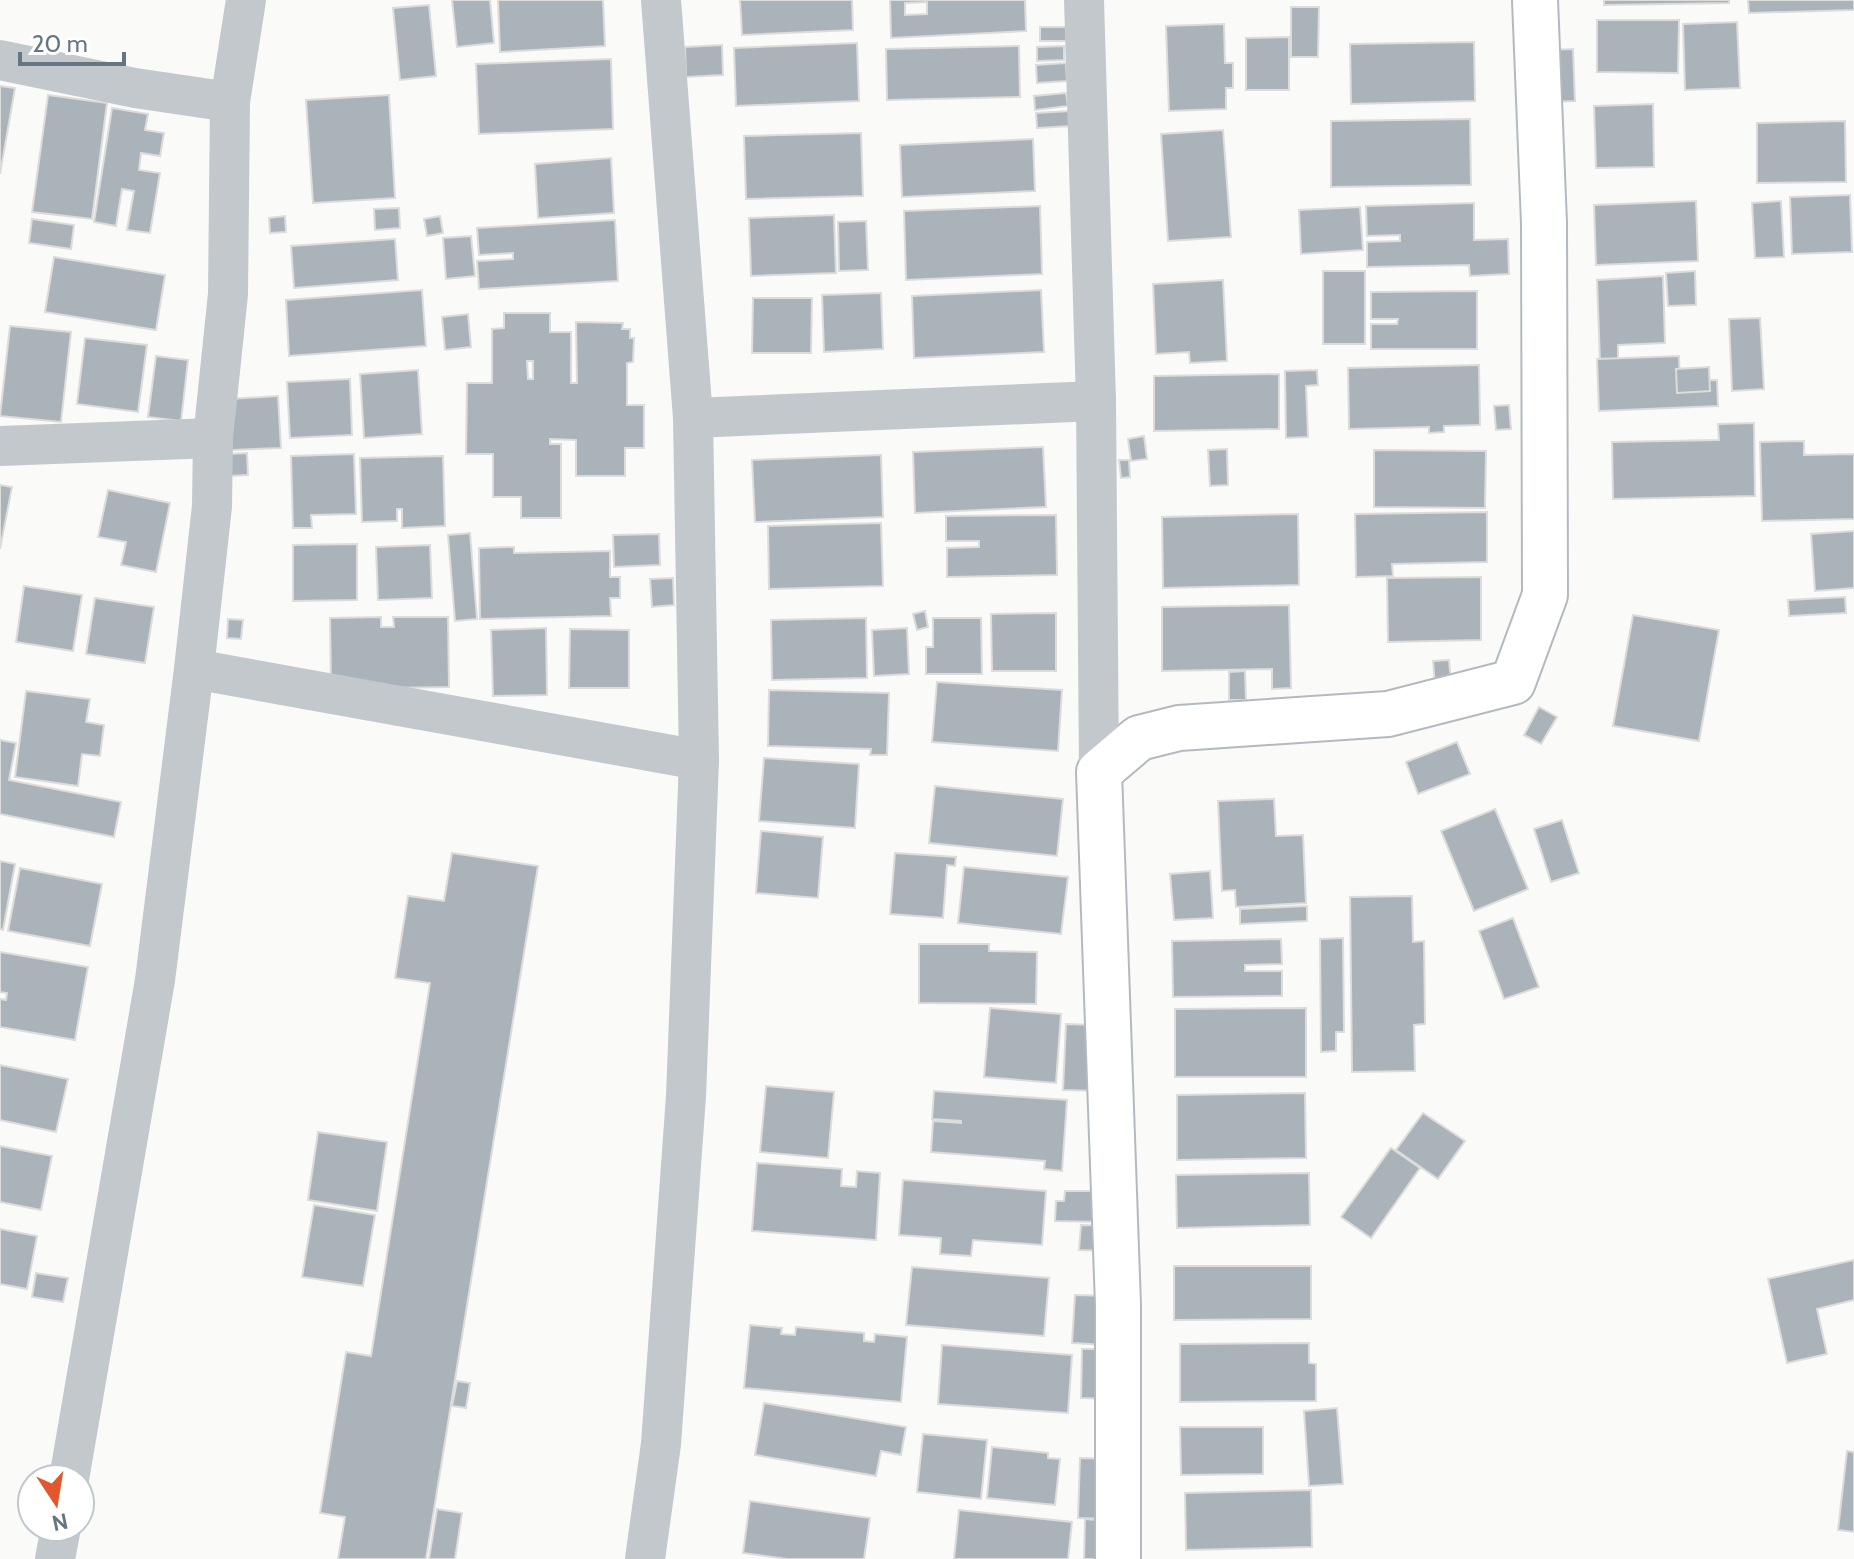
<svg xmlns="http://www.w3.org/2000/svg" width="1854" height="1559" viewBox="0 0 1854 1559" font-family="Cabin,sans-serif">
<rect width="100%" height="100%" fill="#fafaf8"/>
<g fill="#aab3b9" stroke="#dcdcda" stroke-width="2" fill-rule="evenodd">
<path d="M452,0H490L494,43L457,47Z"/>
<path d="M498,0H603L605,46L500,52Z"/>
<path d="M740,0H852L853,30L742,35Z"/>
<path d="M890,0H1025L1026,31L891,38ZM927,2V14L905,15V3Z"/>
<path d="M1604,0H1729V3L1604,5Z"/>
<path d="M1748,0H1854V10L1749,13Z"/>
<path d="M429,5L436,76L400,80L393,8Z"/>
<path d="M1291,7H1319L1318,57H1291Z"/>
<path d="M1597,20H1679L1678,73L1597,72Z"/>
<path d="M1737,22L1740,88L1685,90L1683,24Z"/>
<path d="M1224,24L1225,63H1233V88H1226V109L1169,111L1166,26Z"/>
<rect x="1040" y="27" width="26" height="14"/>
<path d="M1289,37V90H1246V38Z"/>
<path d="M1474,42L1475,101L1351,104L1350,44Z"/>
<path d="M857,43L859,101L736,106L734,48Z"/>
<path d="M722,45L723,75L686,77L685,47Z"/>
<path d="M1019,46L1020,97L887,100L886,49Z"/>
<path d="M1064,46V60L1037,61V47Z"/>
<path d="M1573,49L1575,101L1548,102L1546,50Z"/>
<path d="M611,59L613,129L479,134L476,64Z"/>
<path d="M1066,63L1067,81L1037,83L1036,65Z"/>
<path d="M0,86L15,88L0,174Z"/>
<path d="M1066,93L1068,106L1035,110L1034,96Z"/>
<path d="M48,95L107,103L92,219L32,212Z"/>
<path d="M389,95L395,198L313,203L306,100Z"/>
<path d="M1653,104L1654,167L1596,168L1594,106Z"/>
<path d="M112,108L148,114L145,130L164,133L160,156L141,153L139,170L160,173L150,233L127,230L134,191L122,189L116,226L94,222Z"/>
<path d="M1070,111L1071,126L1037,128L1036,113Z"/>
<path d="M1470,119L1471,185L1331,187V121Z"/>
<path d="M1845,121L1846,182L1757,183V123Z"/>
<path d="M1223,130L1231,237L1168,241L1161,134Z"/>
<path d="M861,133L863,196L746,199L744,136Z"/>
<path d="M1033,139L1035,191L902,197L900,145Z"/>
<path d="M611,158L614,213L538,218L535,164Z"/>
<path d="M1850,195L1852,252L1792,254L1790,197Z"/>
<path d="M1696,201L1698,261L1596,265L1594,205Z"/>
<path d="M1781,201L1784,257L1755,258L1752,203Z"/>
<path d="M1474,203V240L1508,239L1509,274L1470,276L1469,265L1367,267V242L1400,241V235L1367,236L1366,206Z"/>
<path d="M1040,206L1042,274L906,280L904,211Z"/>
<path d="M1360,207L1363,250L1301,254L1299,210Z"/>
<path d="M399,208L400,228L375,230L374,209Z"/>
<path d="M834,215L836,273L751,276L749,218Z"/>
<path d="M285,216L286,232L270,233L269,218Z"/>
<path d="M440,216L443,233L427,236L424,219Z"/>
<path d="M32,219L74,225L71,249L29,243Z"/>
<path d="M615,220L618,281L479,289L477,261L513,259V253L479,255L477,228Z"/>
<path d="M866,221L868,270L839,271L838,222Z"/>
<path d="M471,236L475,276L446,279L443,238Z"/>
<path d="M395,239L398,280L294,288L291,246Z"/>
<path d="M54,257L165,275L156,330L45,312Z"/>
<rect x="1323" y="271" width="42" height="73"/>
<path d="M1695,271L1696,305L1668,306L1666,273Z"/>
<path d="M1663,276L1665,343L1618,345V361L1600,362L1597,280Z"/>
<path d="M1223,280L1227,361L1190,363L1189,352L1156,354L1153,284Z"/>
<path d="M422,290L426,346L289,356L286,300Z"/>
<path d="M1041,290L1044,352L914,358L912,296Z"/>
<path d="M1477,291V349H1371V324H1397L1398,319H1371V292Z"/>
<path d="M881,293L883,349L824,352L822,295Z"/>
<path d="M753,298H812L811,353H752Z"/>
<path d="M504,313H550V332H571V383H577L576,322L623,323L622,329H630V338H634L633,362L627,363V405H644V448H625V476H576V440L550,439V444H561V518H521V497H493V454H466L467,383H492V329L504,328ZM527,361H533V379H528Z"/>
<path d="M468,314L471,347L445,350L442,317Z"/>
<path d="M1760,318L1764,389L1732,391L1729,319Z"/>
<path d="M10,326L71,332L61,422L0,416Z"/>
<path d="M85,338L147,345L138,412L77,404Z"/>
<path d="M156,356L188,360L181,421L148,417Z"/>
<path d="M1679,356L1680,381L1717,380L1718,406L1599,411L1597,359Z"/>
<path d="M1479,365L1480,425L1444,426V432L1429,433V427L1349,429L1348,368Z"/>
<path d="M1709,367L1710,391L1677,393L1676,369Z"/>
<path d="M418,370L422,434L364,438L360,374Z"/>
<path d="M1317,370L1318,385L1306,386L1308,437L1286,438L1285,371Z"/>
<path d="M1279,374V429L1154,431V376Z"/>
<path d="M350,379L352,435L290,438L287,382Z"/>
<path d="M278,396L281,448L232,450L229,399Z"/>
<path d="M1509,405L1511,429L1496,430L1494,406Z"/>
<path d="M1754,423L1755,496L1613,499L1612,442L1719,440L1718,424Z"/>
<path d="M1144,436L1147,459L1131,461L1128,439Z"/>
<path d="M1804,441V455L1854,454V519L1762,521L1760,442Z"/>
<path d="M1043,447L1046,507L915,513L913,452Z"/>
<path d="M1227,449L1228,485L1210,486L1208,450Z"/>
<path d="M1374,450L1486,451L1485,508L1374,507Z"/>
<path d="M247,453L248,475L229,476V454Z"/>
<path d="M354,454L356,514L311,515L312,528H293L291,456Z"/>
<path d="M881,455L883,517L755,522L752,460Z"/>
<path d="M443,456L445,526L402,528V509H397V521L362,522L360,458Z"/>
<path d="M1119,460H1129L1130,477L1121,478Z"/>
<path d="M0,485L12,487L0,549Z"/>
<path d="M108,490L170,503L156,572L121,565L126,542L98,537Z"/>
<path d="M1487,512V562L1392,564L1393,576L1356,577L1355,514Z"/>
<path d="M1298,514L1299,585L1163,588L1162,517Z"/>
<path d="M1056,515L1057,575L947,577V548L979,547V541H946V516Z"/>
<path d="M881,523L883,586L769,589L768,526Z"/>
<path d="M1854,531V588L1815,591L1811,534Z"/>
<path d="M470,533L477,619L455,621L448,535Z"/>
<path d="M659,534L660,565L614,567L613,535Z"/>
<path d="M357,544V600L293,601V545Z"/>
<path d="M430,545L432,598L378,600L376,547Z"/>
<path d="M514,547V553L610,551V577H620V598H610L611,616L480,619L479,548Z"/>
<path d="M1481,577V640L1388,642L1387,578Z"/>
<path d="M673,578L674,605L652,607L650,579Z"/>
<path d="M24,586L82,595L73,651L16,642Z"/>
<path d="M1845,597L1846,613L1789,616L1788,600Z"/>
<path d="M95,598L154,607L145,663L86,654Z"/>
<path d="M1289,605L1291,688L1272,689V669L1162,671V607Z"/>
<path d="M925,611L928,627L917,630L913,614Z"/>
<path d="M1056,613V671H992L991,614Z"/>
<path d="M1633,615L1719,630L1699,741L1613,726Z"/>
<path d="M381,617V627H394L393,617H448L449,687L331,689L330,618Z"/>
<path d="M866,618L867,678L772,680L771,620Z"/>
<path d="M933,618H981L982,674H926V647H933Z"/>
<path d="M228,619L243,620L241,639L227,638Z"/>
<path d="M546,628L547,695L493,696L491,630Z"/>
<path d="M907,628L909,674L874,676L872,630Z"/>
<path d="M570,629L629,630V688H569Z"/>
<path d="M1449,660L1451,683L1435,684L1433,661Z"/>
<path d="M1245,671L1246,700H1229V672Z"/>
<path d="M937,682L1062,690L1058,751L932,742Z"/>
<path d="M769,690L889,693L887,755H870L871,749L768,746Z"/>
<path d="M26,691L90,699L86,722L104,725L100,756L82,754L78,786L15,777Z"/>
<path d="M1539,707L1557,717L1541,744L1524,735Z"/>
<path d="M0,740L16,743L9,780L121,802L114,837L0,814Z"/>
<path d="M1457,742L1470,774L1418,794L1406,762Z"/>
<path d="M764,758L859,764L855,828L759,821Z"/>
<path d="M935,786L1063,799L1057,856L929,843Z"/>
<path d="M1274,799L1276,836L1303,835L1306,903L1236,907L1235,890L1222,891L1218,801Z"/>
<path d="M1495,809L1528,889L1474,911L1441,831Z"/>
<path d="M1562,820L1579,873L1551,882L1534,829Z"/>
<path d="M761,831L823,837L818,898L756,893Z"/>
<path d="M452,853L538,866L426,1559H338L345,1517L320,1513L346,1352L371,1356L430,983L395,978L408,896L444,901Z"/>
<path d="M895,853L956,857L955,866L947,865L943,918L890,914Z"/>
<path d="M0,861L15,864L3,930L0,929Z"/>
<path d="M964,867L1068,877L1061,934L958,923Z"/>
<path d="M20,868L102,884L90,946L8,931Z"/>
<path d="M1210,871L1213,918L1174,920L1170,874Z"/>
<path d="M1412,896L1413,942L1424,941L1425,1024L1414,1025L1415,1071L1352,1072L1350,897Z"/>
<path d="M1307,906V921L1240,924V909Z"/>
<path d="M1513,918L1539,987L1504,999L1479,931Z"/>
<path d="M1343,938L1344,1032H1336V1051L1321,1052L1320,939Z"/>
<path d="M1281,939L1282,964L1245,965V971H1282V996L1173,997L1172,941Z"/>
<path d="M919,944H989V951L1037,952L1036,1004L919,1003Z"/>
<path d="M0,952L88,967L75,1040L0,1027V999L6,1000L7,993L0,992Z"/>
<path d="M990,1008L1061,1014L1056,1083L984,1077Z"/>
<path d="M1306,1008V1077H1175V1009Z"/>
<path d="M1066,1024L1094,1025L1100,1091L1063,1090Z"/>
<path d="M0,1065L68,1079L56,1132L0,1120Z"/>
<path d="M766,1086L834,1092L828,1158L760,1152Z"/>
<path d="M934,1091L1067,1100L1062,1171L1044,1169L1045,1161L931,1152L933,1121L961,1123V1121L932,1119Z"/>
<path d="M1305,1093L1306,1158L1177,1160V1095Z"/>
<path d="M1423,1113L1465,1141L1438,1179L1396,1150Z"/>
<path d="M318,1132L387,1142L377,1211L308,1200Z"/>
<path d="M0,1146L52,1156L41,1210L0,1202Z"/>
<path d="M1391,1148L1420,1168L1371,1238L1341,1217Z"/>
<path d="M757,1163L842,1169L841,1186L856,1187L857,1171L880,1173L876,1240L752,1231Z"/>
<path d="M1309,1173L1310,1225L1177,1228L1176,1175Z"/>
<path d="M903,1180L1046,1191L1042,1245L973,1240L971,1256L940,1254L941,1238L899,1235Z"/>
<path d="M1065,1191H1101V1222L1055,1221L1056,1201H1064Z"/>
<path d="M314,1205L375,1215L363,1286L302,1277Z"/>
<path d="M1081,1225L1112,1226L1111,1251L1079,1250Z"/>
<path d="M0,1229L37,1236L27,1289L0,1284Z"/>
<path d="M1854,1260V1300L1817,1309L1827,1354L1787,1363L1768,1279Z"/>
<path d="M1174,1266H1311V1319L1174,1320Z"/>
<path d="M912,1267L1049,1278L1044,1336L906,1325Z"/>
<path d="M36,1273L68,1278L63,1302L32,1297Z"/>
<path d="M1075,1295L1109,1296L1107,1345L1072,1343Z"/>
<path d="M750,1325L782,1328L781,1334L795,1335L796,1327L864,1333V1341L874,1342L875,1334L907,1337L901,1402L744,1388Z"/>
<path d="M1309,1343V1363L1316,1364V1401L1180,1402V1344Z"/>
<path d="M942,1345L1072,1355L1068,1413L938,1404Z"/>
<path d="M1082,1349H1109L1114,1399L1081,1398Z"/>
<path d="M457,1381L470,1383L466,1408L452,1406Z"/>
<path d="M764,1403L906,1427L901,1455L881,1451L876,1476L755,1455Z"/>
<path d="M1337,1408L1343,1484L1309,1486L1304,1411Z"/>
<path d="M1180,1427H1263V1474L1181,1475Z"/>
<path d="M923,1434L987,1440L981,1499L917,1492Z"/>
<path d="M992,1447L1048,1453V1458L1060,1459L1055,1505L987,1498Z"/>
<path d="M1847,1451L1854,1452V1532L1838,1530Z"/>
<path d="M1080,1458L1113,1459L1110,1519L1078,1518Z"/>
<path d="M1311,1490L1312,1547L1186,1550L1185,1493Z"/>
<path d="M750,1501L870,1518L864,1559H787L743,1553Z"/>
<path d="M437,1509L462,1513L455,1559H429Z"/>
<path d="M959,1510L1072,1522L1068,1559H954Z"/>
<path d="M1085,1519L1110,1521L1109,1559H1084Z"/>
</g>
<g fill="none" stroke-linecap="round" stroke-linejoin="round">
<defs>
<path id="secondary" d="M1118,1559V1305L1099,772L1139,738L1179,728L1388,714L1513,682L1545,595L1544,223L1535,0"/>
</defs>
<use href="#secondary" stroke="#b3babf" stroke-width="48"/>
<g stroke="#c3c8cc" stroke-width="40">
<path d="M1084,0L1096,401L1099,772"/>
<path d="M0,60L135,88L230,102"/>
<path d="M693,418L1096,401"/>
<path d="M0,446L213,438"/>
<path d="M194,669L699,760"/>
<path d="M69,1479L155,980L194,669L212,506L213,438L228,294L230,102L246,0"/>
<path d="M55,1559L61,1527"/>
<path d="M645,1559L661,1444L686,1096L699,760L693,418L661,0"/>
</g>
<use href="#secondary" stroke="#fff" stroke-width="44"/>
</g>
<g transform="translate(56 1503) rotate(168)"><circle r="38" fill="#ffffff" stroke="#c1c8cd" stroke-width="2"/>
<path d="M0-6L14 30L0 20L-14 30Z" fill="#e4572e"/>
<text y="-12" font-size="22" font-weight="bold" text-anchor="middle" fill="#657683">N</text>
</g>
<path d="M20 52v12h104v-12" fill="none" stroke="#657683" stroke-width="4"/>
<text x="32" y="52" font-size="24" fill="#657683" stroke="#ffffff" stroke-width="6" paint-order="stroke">20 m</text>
</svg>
